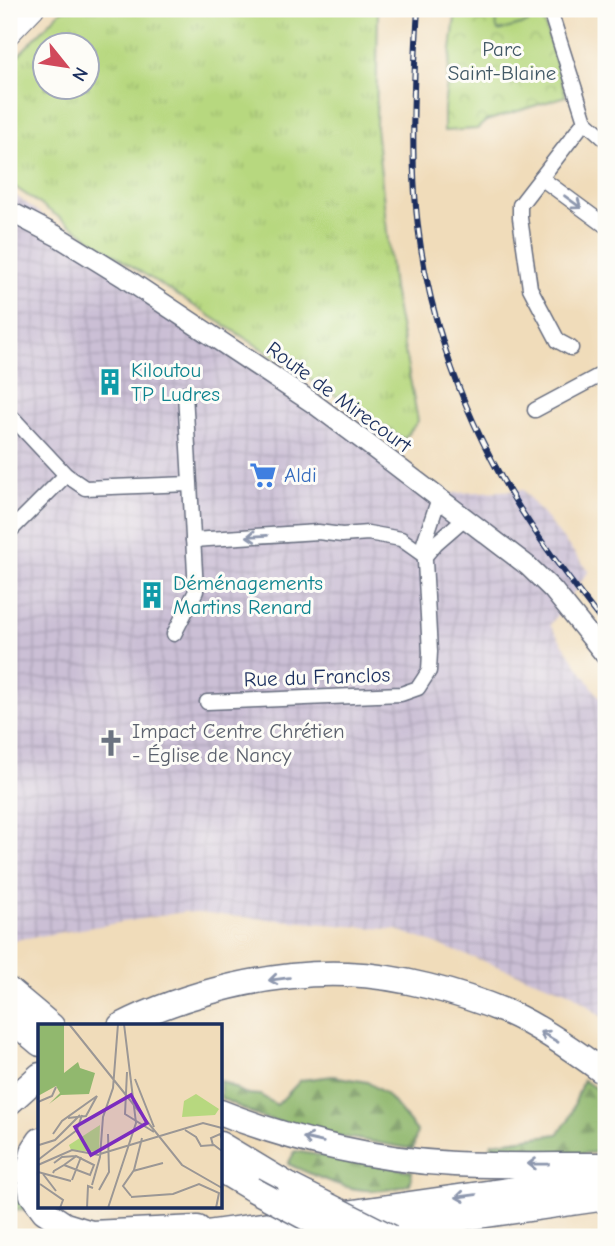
<svg xmlns="http://www.w3.org/2000/svg" width="615" height="1246" viewBox="0 0 615 1246" font-family="'Comic Neue',sans-serif">
<defs>
<pattern id="industrial-grid" width="8" height="8" patternUnits="userSpaceOnUse" patternTransform="scale(1.75)"><rect width="8" height="8" fill="#cbbfd5"/><path d="M0 4h8M4 0v8" fill="none" stroke="#aea4b9"/></pattern>
<pattern id="grass-tufts" width="24" height="20" patternUnits="userSpaceOnUse" patternTransform="scale(1.75)"><rect width="24" height="20" fill="#b7d87f"/><path d="M3 7l-1-3M5 7V3M7 7l1-3M15 17l-1-3M17 17v-4M19 17l1-3" fill="none" stroke="#9dba70"/></pattern>
<pattern id="forest-firs" width="22" height="20" patternUnits="userSpaceOnUse" patternTransform="scale(1.75)"><rect width="22" height="20" fill="#91b86e"/><path d="M5 1l3.5 6h-7zM16 11l3.5 6h-7z" fill="#76965e"/></pattern>
<pattern id="park-crowns" width="20" height="18" patternUnits="userSpaceOnUse" patternTransform="scale(1.75)"><rect width="20" height="18" fill="#b7d87f"/><path d="M2 6a3 3 0 1 1 6 0M12 15a3 3 0 1 1 6 0" fill="none" stroke="#9dba70"/></pattern>
</defs>
<rect width="100%" height="100%" fill="#fdfcf7"/>
<filter id="ink" filterUnits="userSpaceOnUse"><feTurbulence type="fractalNoise" baseFrequency=".0143" numOctaves="2"/><feDisplacementMap in="SourceGraphic" scale="14" xChannelSelector="R" yChannelSelector="G"/><feConvolveMatrix kernelMatrix="1 2 1 2 8 2 1 2 1" color-interpolation-filters="sRGB"/></filter>
<filter id="wash" filterUnits="userSpaceOnUse"><feTurbulence type="fractalNoise" baseFrequency=".00686" numOctaves="4" result="noise"/><feDisplacementMap in="SourceGraphic" scale="28" xChannelSelector="R" yChannelSelector="G"/><feGaussianBlur stdDeviation="1.57" result="paint"/><feColorMatrix in="noise" values="0 0 0 0 0 0 0 0 0 0 0 0 0 0 0 0 0 1.4 0 .05"/><feComposite in="paint" operator="in"/></filter>
<g filter="url(#wash)">
<rect width="100%" height="100%" fill="#f0dcba"/>
<path fill="url(#industrial-grid)" d="M9,191L434,494L523,490L589,571L550,625L606,707V1020L571,993L397,930L184,912L9,941Z"/>
<path fill="url(#grass-tufts)" stroke="#69846e" stroke-width="2" fill-rule="evenodd" d="M63,9H378L376,127L393,289L418,421L404,439L122,260L9,183V65ZM46,46H88V88H46Z"/>
<g fill="url(#forest-firs)" stroke="#567466" stroke-width="2">
<path d="M333,1076L367,1082L386,1094L417,1131L413,1149L339,1136L260,1117L221,1098L220,1080L246,1094L260,1095L277,1105L301,1080Z"/>
<path d="M583,1080L606,1095V1152L534,1156L489,1154L492,1143L558,1134L569,1119Z"/>
<path d="M9,1151C24,1166 27,1188 27,1210L9,1209Z"/>
<path d="M295,1151L412,1171L410,1184C364,1201 330,1182 288,1164Z"/>
</g>
<path fill="url(#park-crowns)" stroke="#69846e" stroke-width="2" d="M456,9H542L543,18L566,96L486,121L477,129L444,131V108Z"/>
<path fill="#b7d87f" stroke="#69846e" stroke-width="2" d="M525,12L528,23L498,31L495,20Z"/>
</g>
<g filter="url(#ink)">
<g fill="none" stroke-linecap="round" stroke-linejoin="round">
<defs>
<g id="minor">
<path d="M552,9V17L585,121L606,140"/>
<path d="M541,178L606,226"/>
<path d="M571,348L558,341L530,288L520,218V205L585,121"/>
<path d="M535,410L606,372"/>
<path d="M9,414L66,475L85,488L190,484"/>
<path d="M9,532L66,475"/>
<path d="M193,540L318,532L342,535L368,533L401,539L425,556"/>
<path d="M425,556L436,543L466,517"/>
<path d="M174,634L196,591L185,393"/>
<path d="M207,702L401,694L418,688L429,671L430,652L424,543L439,498"/>
</g>
<path id="tertiary" d="M9,36L35,9"/>
<path id="secondary" d="M9,211L57,236L125,278L313,403L360,438L528,566L553,590L606,656"/>
<g id="motorway">
<path d="M9,990L52,1026"/>
<path d="M9,1018L40,1044"/>
<path d="M120,1026C184,993 274,971 347,974C399,976 458,992 507,1012C537,1025 579,1054 606,1074"/>
<path d="M9,1103L40,1075"/>
<path d="M220,1112C292,1141 377,1160 454,1164C502,1166 551,1165 599,1165"/>
<path d="M40,1140L34,1149L28,1172L32,1195L44,1211L65,1225L91,1233L198,1228"/>
<path d="M220,1144L290,1186"/>
<path d="M220,1170L252,1189"/>
<path d="M179,1237L606,1176"/>
<path d="M331,1237L606,1198"/>
</g>
</defs>
<use href="#minor" stroke="#666c7e" stroke-width="17"/>
<use href="#tertiary" stroke="#666c7e" stroke-width="20"/>
<use href="#secondary" stroke="#666c7e" stroke-width="22"/>
<use href="#motorway" stroke="#666c7e" stroke-width="27"/>
<use href="#minor" stroke="#fff" stroke-width="14"/>
<use href="#tertiary" stroke="#fff" stroke-width="18"/>
<use href="#secondary" stroke="#fff" stroke-width="19"/>
<use href="#motorway" stroke="#fff" stroke-width="24"/>
<defs>
<path id="rail" d="M418,9C414,70 411,132 415,194C422,300 457,403 511,494C539,541 573,584 606,627"/>
</defs>
<use href="#rail" stroke="#1b2f5e" stroke-width="6"/>
<use href="#rail" stroke="#fdfcf7" stroke-width="3.5" stroke-dasharray="10" stroke-linecap="butt"/>
<defs>
<g id="motorway-bridge">
<path d="M290,1186L391,1237"/>
<path d="M252,1189L342,1237"/>
</g>
</defs>
<use href="#motorway-bridge" stroke="#666c7e" stroke-width="27" stroke-linecap="butt"/>
<use href="#motorway-bridge" stroke="#fff" stroke-width="24"/>
</g>
<defs><path id="oneway-shaft" d="M-6 0H5M1.5-3L5.5 0L1.5 3" fill="none" stroke-width="1.6" stroke-linecap="round" stroke-linejoin="round" transform="scale(1.75)"/></defs>
<g stroke="#8d97ae">
<use href="#oneway-shaft" transform="translate(573 202) rotate(36)"/>
<use href="#oneway-shaft" transform="translate(257 536) rotate(177)"/>
<use href="#oneway-shaft" transform="translate(279 979) rotate(172)"/>
<use href="#oneway-shaft" transform="translate(549 1037) rotate(-150)"/>
<use href="#oneway-shaft" transform="translate(313 1140) rotate(-167)"/>
<use href="#oneway-shaft" transform="translate(538 1164) rotate(-179)"/>
<use href="#oneway-shaft" transform="translate(466 1196) rotate(172)"/>
</g>
</g>
<defs>
<symbol id="building-bare" viewBox="-9 -9 18 18"><path d="M-4-6H4V6H1V3H-1V6H-4ZM-2.5-4.3h1.7v1.8h-1.7ZM.8-4.3h1.7v1.8H.8ZM-2.5-1h1.7V.8h-1.7ZM.8-1h1.7V.8H.8Z" fill="#0f9aa8" stroke="#fdfcf7" stroke-width="2.5" paint-order="stroke"/></symbol>
<symbol id="supermarket-bare" viewBox="-9 -9 18 18"><path d="M-6-5.5h2.5l.6 2H6L4.5 2H-2.5L-4.4-4H-6ZM-1.5 3.2a1.3 1.3 0 1 0 .1 0ZM3 3.2a1.3 1.3 0 1 0 .1 0Z" fill="#3f7fe0" stroke="#fdfcf7" stroke-width="2.5" paint-order="stroke"/></symbol>
<symbol id="church-bare" viewBox="-9 -9 18 18"><path d="M-1.2-6h2.4v3.5h3.3v2.4h-3.3V6h-2.4V-.1h-3.3v-2.4h3.3Z" fill="#6b7280" stroke="#fdfcf7" stroke-width="2.5" paint-order="stroke"/></symbol>
</defs>
<g fill-rule="evenodd">
<use href="#building-bare" x="91" y="363" width="38" height="38"/>
<use href="#supermarket-bare" x="244" y="456" width="38" height="38"/>
<use href="#building-bare" x="133" y="576" width="38" height="38"/>
<use href="#church-bare" x="92" y="724" width="38" height="38"/>
</g>
<g text-anchor="middle" dominant-baseline="central" stroke-width="6" stroke-linejoin="round" paint-order="stroke">
<g font-size="21" fill="#425966" stroke="#fdfcf7">
<text x="502" y="49">Parc<tspan x="502" dy="24">Saint-Blaine</tspan></text>
</g>
<g font-size="21" fill="#0d838f" stroke="#fdfcf7" text-anchor="start">
<text x="131" y="370">Kiloutou<tspan x="131" dy="24">TP Ludres</tspan></text>
<text x="173" y="583">Déménagements<tspan x="173" dy="24">Martins Renard</tspan></text>
</g>
<g font-size="21" fill="#1b2f5e" stroke="#fdfcf7">
<text transform="translate(339 397) rotate(36)">Route de Mirecourt</text>
<text transform="translate(317 677) rotate(-2)">Rue du Franclos</text>
</g>
<g font-size="21" fill="#366cbe" stroke="#fdfcf7" text-anchor="start">
<text x="284" y="475">Aldi</text>
</g>
<g font-size="21" fill="#5b616d" stroke="#fdfcf7" text-anchor="start">
<text x="132" y="731">Impact Centre Chrétien<tspan x="132" dy="24">- Église de Nancy</tspan></text>
</g>
</g>
<g transform="translate(38 1024)">
<rect width="184" height="184" fill="#f0dcba"/>
<path d="M158,70L181,85L177,91L144,93L146,77ZM62,101L61,128L33,126L31,121Z" fill="#b7d87f"/>
<path d="M0,0H26V49L40,38L42,44L57,49L51,70L23,71L11,80L22,69L18,62L0,72Z" fill="#91b86e"/>
<path fill="none" stroke="#9b9795" stroke-width="2" d="M31,0L144,141L184,164M89,48L87,90L116,108M97,55L116,103M0,78L14,72L18,63M147,106L158,113L163,122L176,121L184,127M15,110L24,97L59,72L48,92L30,94M1,121L17,116L42,91M175,121L173,114L182,110L184,115M62,130L165,99L184,104M0,136L39,106L44,91M16,139L24,133L38,132M0,141L34,126L61,131M95,147L125,139M0,148L33,157M15,149L16,147L26,141L37,133L38,132L56,141L52,151L26,141M5,150L18,167M34,156L43,133M2,160L25,176L22,184M54,161L62,133L65,93L75,64L80,0M61,166L71,148L70,110M93,172L85,162L96,146L104,114M93,173L135,170L161,160L181,169L178,184M49,184L50,162L55,164M70,184L98,99L86,0"/>
<path fill="#7b2cbf" fill-opacity="0.15" stroke="#7b2cbf" stroke-width="3.5" d="M93,71L109,99L53,131L37,103Z"/>
<rect width="184" height="184" fill="none" stroke="#1b2f5e" stroke-width="3.5"/>
</g>
<rect width="615" height="1246" fill="none" stroke="#fdfcf7" stroke-width="35"/>
<g transform="translate(66 66) rotate(120)"><circle r="33" fill="#fdfcf7" stroke="#a3aaba" stroke-width="2"/>
<path d="M0-5L12 26L0 18L-12 26Z" fill="#d1495b"/>
<text y="-10" font-size="19" font-weight="bold" text-anchor="middle" fill="#1b2f5e">N</text>
</g>
</svg>
